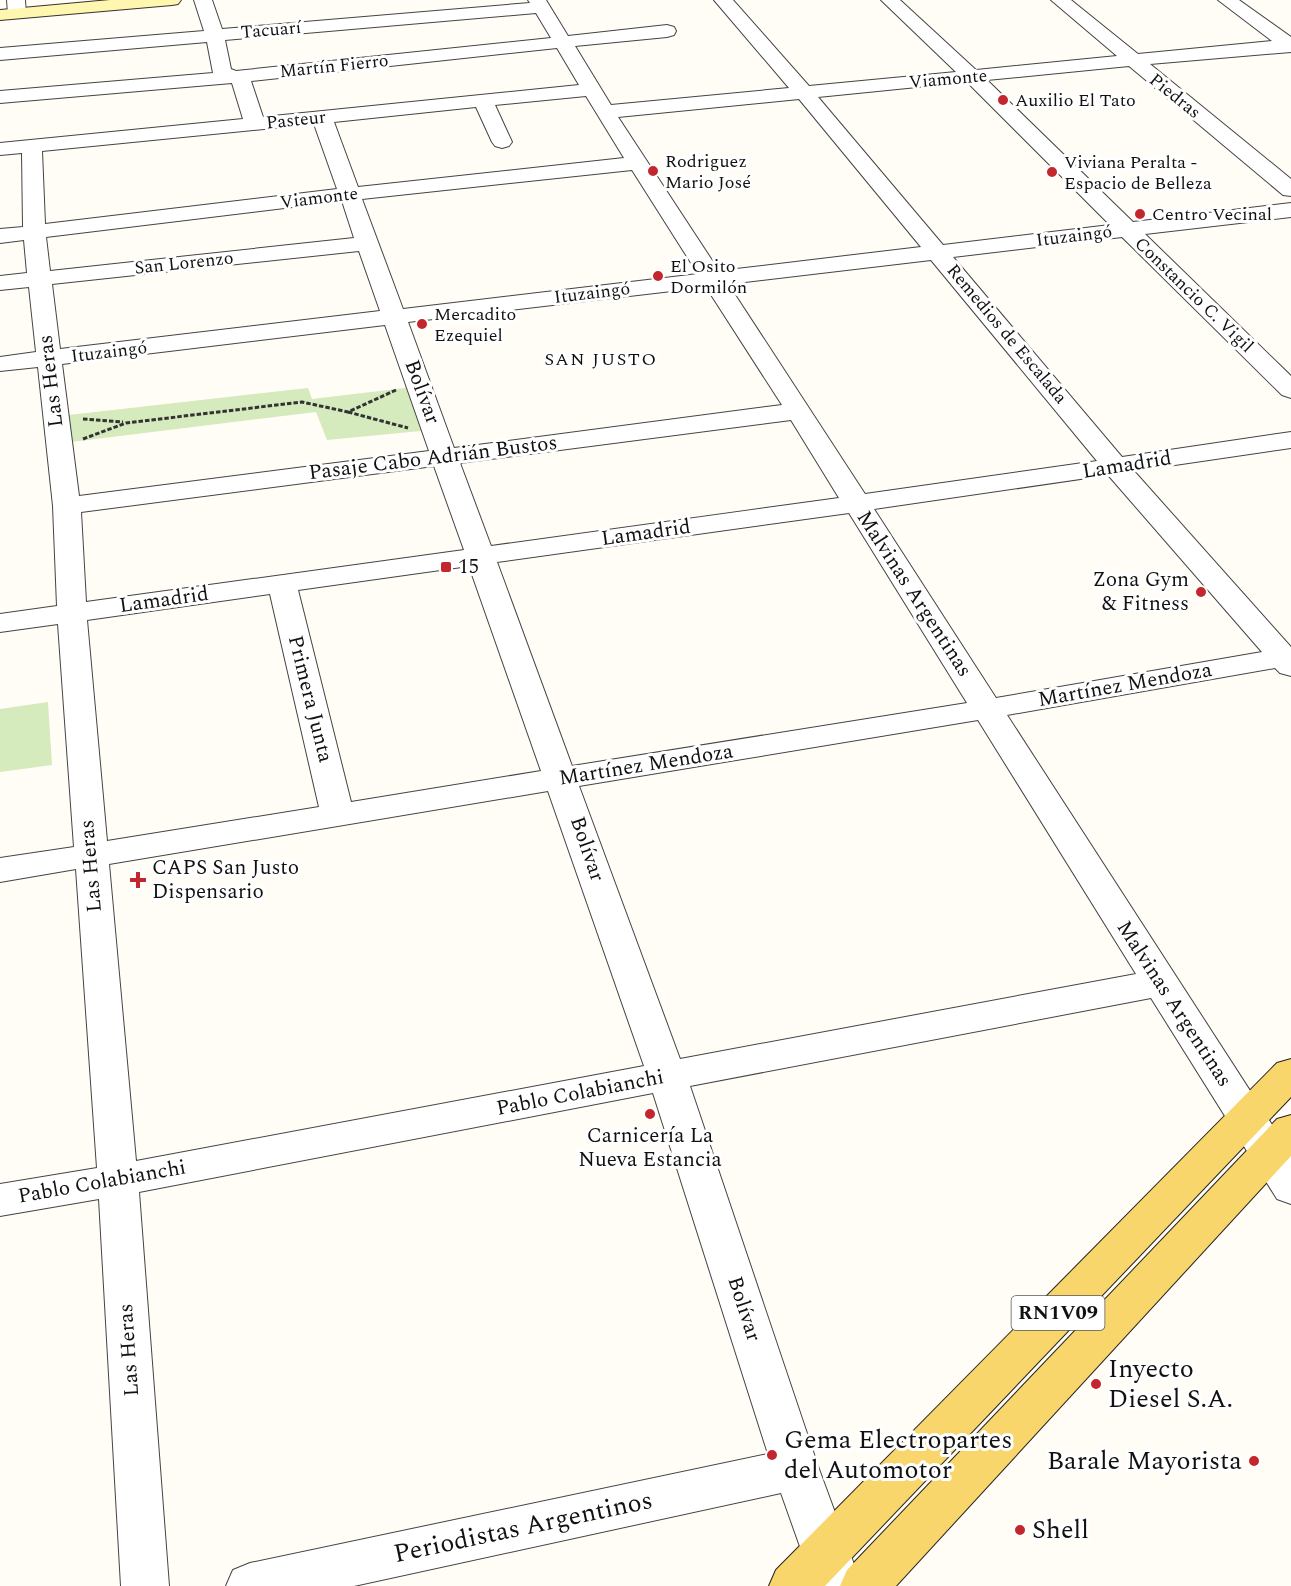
<svg xmlns="http://www.w3.org/2000/svg" width="1291" height="1586" viewBox="0 0 1291 1586" font-family="Spectral,serif">
<rect width="100%" height="100%" fill="#fffdf5"/>
<g fill="#d5ebbd">
<path d="M413,387L431,430L327,440L316,412L63,443L60,416L308,388L312,399Z"/>
<path d="M48,702L52,765L0,772V709Z"/>
</g>
<g fill="none" stroke-linecap="round" stroke-linejoin="round">
<defs>
<g id="minor">
<path d="M7,0H25L26,14L23,18H11L8,14Z"/>
<path d="M194,0H212L222,29L530,3L528,0H546L568,36L667,25L674,27L676,31L674,35L667,37L575,46L611,105L789,88L714,0H733L809,86L956,72L881,0H900L976,70L1117,56L1051,0H1071L1138,54L1272,41L1218,0H1239L1291,37V52L1150,64L1291,179V196L1283,195L1129,66L987,80L1133,222L1291,203V217L1145,234L1291,376V398L1282,395L1122,237L953,257L1122,457L1291,432V448L1134,471L1291,647V676L1280,673L1275,668L1007,715L1291,1154V1204L1277,1199L1151,998L690,1086L819,1469L862,1586H814L781,1493L354,1586H226L233,1570L250,1563L768,1454L653,1093L139,1192L169,1586H121L99,1199L0,1216V1184L97,1168L76,869L0,882V858L74,847L58,624L0,632V614L57,606L53,506L38,367L0,371V357L36,352L29,287L0,290V276L27,273L24,240L0,243V229L23,227L22,153L0,155V143L243,119L232,83L0,103V91L213,73L207,42L0,60V48L204,31ZM536,13L551,38L236,71L231,69L225,40ZM557,48L579,85L263,117L251,81ZM967,82L1110,225L943,245L818,97ZM586,96L624,158L358,187L334,122L476,107L492,142L495,146L502,148L509,146L512,142L495,105ZM799,99L921,247L719,271L618,117ZM314,124L337,189L45,224L42,151ZM632,170L698,274L403,309L362,199ZM342,201L354,238L50,271L46,237ZM359,251L380,311L60,349L52,284ZM931,260L1097,461L865,494L728,284ZM706,287L782,405L454,448L408,322ZM385,325L429,451L79,496L62,364ZM791,420L839,498L491,546L460,463ZM434,466L464,550L86,602L81,512ZM1108,475L1262,652L996,698L874,509ZM849,513L967,703L572,766L497,562ZM469,566L541,771L351,802L298,590ZM270,594L319,807L107,841L87,620ZM978,720L1136,974L680,1059L579,786ZM548,791L644,1066L136,1161L109,864Z"/>
</g>
<path id="secondary" d="M110,0H181L178,4L172,5L0,20V10Z"/>
<g id="primary">
<path d="M1291,1059V1097L825,1586H769L776,1570L1277,1063Z"/>
<path d="M1291,1115V1156L896,1586H840L847,1570L1277,1119Z"/>
</g>
</defs>
<use href="#minor" stroke="#444" stroke-width="2"/>
<use href="#secondary" stroke="#333" stroke-width="2"/>
<use href="#primary" stroke="#222" stroke-width="2"/>
<g stroke="#333" stroke-width="3" stroke-dasharray="4.5 2" stroke-linecap="butt">
<path d="M348,412L408,428"/>
<path d="M83,419L123,422"/>
<path d="M83,439L126,423L302,402L348,412L396,390"/>
</g>
<use href="#minor" fill="#fff" fill-rule="evenodd"/>
<use href="#secondary" fill="#fff6b0" fill-rule="evenodd"/>
<use href="#primary" fill="#f9d66b" fill-rule="evenodd"/>
</g>
<g fill="#c4262e" stroke="#fff" stroke-width="2">
<circle cx="1003" cy="100" r="6"/>
<circle cx="653" cy="171" r="6"/>
<circle cx="1052" cy="172" r="6"/>
<circle cx="1140" cy="214" r="6"/>
<circle cx="658" cy="276" r="6"/>
<circle cx="422" cy="324" r="6"/>
<rect x="440" y="561" width="12" height="12" rx="3"/>
<circle cx="1201" cy="592" r="6"/>
<path d="M135 871h6v6h6v6h-6v6h-6v-6h-6v-6h6z"/>
<circle cx="650" cy="1114" r="6"/>
<circle cx="1096" cy="1384" r="6"/>
<circle cx="772" cy="1455" r="6"/>
<circle cx="1254" cy="1461" r="6"/>
<circle cx="1020" cy="1530" r="6"/>
</g>
<g text-anchor="middle" dominant-baseline="central" stroke-width="6" stroke-linejoin="round" paint-order="stroke">
<g font-size="18" fill="#111" stroke="#fff">
<text transform="translate(271 30) rotate(-5)">Tacuarí</text>
<text transform="translate(334 66) rotate(-6)">Martín Fierro</text>
<text transform="translate(948 79) rotate(-5)">Viamonte</text>
<text transform="translate(1175 96) rotate(39)">Piedras</text>
<text transform="translate(296 120) rotate(-6)">Pasteur</text>
<text transform="translate(319 198) rotate(-7)">Viamonte</text>
<text transform="translate(1074 236) rotate(-7)">Ituzaingó</text>
<text transform="translate(184 263) rotate(-6)">San Lorenzo</text>
<text transform="translate(592 293) rotate(-7)">Ituzaingó</text>
<text transform="translate(1194 295) rotate(44)">Constancio C. Vigil</text>
<text transform="translate(1007 334) rotate(50)">Remedios de Escalada</text>
<text transform="translate(109 352) rotate(-7)">Ituzaingó</text>
</g>
<g font-size="18" fill="#111" stroke="#fff" text-anchor="start">
<text x="1015" y="100">Auxilio El Tato</text>
<text x="665" y="161">Rodriguez<tspan x="665" dy="21">Mario José</tspan></text>
<text x="1064" y="162">Viviana Peralta -<tspan x="1064" dy="21">Espacio de Belleza</tspan></text>
<text x="1152" y="214">Centro Vecinal</text>
<text x="670" y="266">El Osito<tspan x="670" dy="21">Dormilón</tspan></text>
<text x="434" y="314">Mercadito<tspan x="434" dy="21">Ezequiel</tspan></text>
</g>
<g font-size="18" letter-spacing="1.5" fill="#111" stroke="#fff">
<text x="601" y="359">SAN JUSTO</text>
</g>
<rect fill="#fff" stroke="#585858" stroke-width="1.5" x="1011.5" y="1296" width="93" height="34" rx="4.5"/>
<g font-size="20" font-weight="bold" fill="#111">
<text x="1058" y="1313">RN1V09</text>
</g>
<g font-size="21" fill="#111" stroke="#fff">
<text transform="translate(51 381) rotate(-97)">Las Heras</text>
<text transform="translate(422 392) rotate(70)">Bolívar</text>
<text transform="translate(433 458) rotate(-7)">Pasaje Cabo Adrián Bustos</text>
<text transform="translate(1127 465) rotate(-9)">Lamadrid</text>
<text transform="translate(646 533) rotate(-8)">Lamadrid</text>
<text transform="translate(914 594) rotate(57)">Malvinas Argentinas</text>
<text transform="translate(164 600) rotate(-8)">Lamadrid</text>
<text transform="translate(1125 685) rotate(-10)">Martínez Mendoza</text>
<text transform="translate(310 699) rotate(76)">Primera Junta</text>
<text transform="translate(646 765) rotate(-9)">Martínez Mendoza</text>
<text transform="translate(587 849) rotate(71)">Bolívar</text>
<text transform="translate(91 866) rotate(-95)">Las Heras</text>
<text transform="translate(1174 1004) rotate(57)">Malvinas Argentinas</text>
<text transform="translate(580 1093) rotate(-11)">Pablo Colabianchi</text>
<text transform="translate(102 1182) rotate(-10)">Pablo Colabianchi</text>
<text transform="translate(744 1309) rotate(72)">Bolívar</text>
<text transform="translate(129 1350) rotate(-94)">Las Heras</text>
</g>
<g font-size="21" fill="#111" stroke="#fff" text-anchor="start">
<text x="458" y="567">15</text>
<text x="1189" y="580" text-anchor="end">Zona Gym<tspan x="1189" dy="24">&amp; Fitness</tspan></text>
<text x="152" y="868">CAPS San Justo<tspan x="152" dy="24">Dispensario</tspan></text>
<text x="650" y="1136" text-anchor="middle">Carnicería La<tspan x="650" dy="24">Nueva Estancia</tspan></text>
</g>
<g font-size="26" fill="#111" stroke="#fff" text-anchor="start">
<text x="1108" y="1369">Inyecto<tspan x="1108" dy="30">Diesel S.A.</tspan></text>
<text x="784" y="1440">Gema Electropartes<tspan x="784" dy="30">del Automotor</tspan></text>
<text x="1242" y="1461" text-anchor="end">Barale Mayorista</text>
<text x="1032" y="1530">Shell</text>
</g>
<g font-size="26" fill="#111" stroke="#fff">
<text transform="translate(523 1527) rotate(-12)">Periodistas Argentinos</text>
</g>
</g>
</svg>
